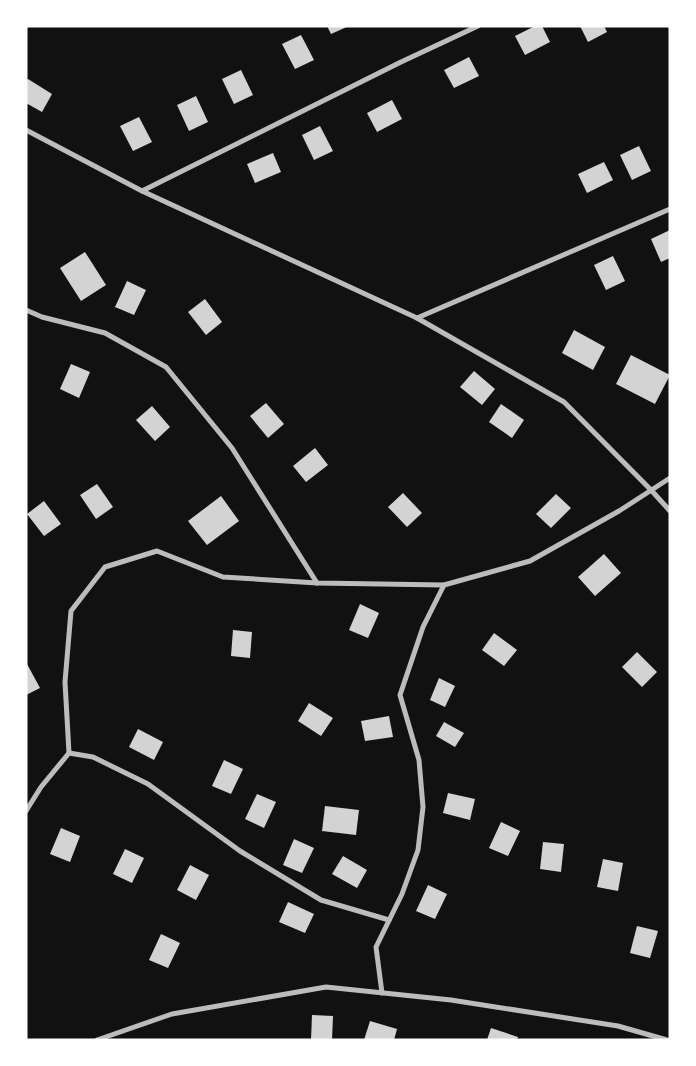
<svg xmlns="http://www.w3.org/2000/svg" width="696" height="1066" viewBox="0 0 696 1066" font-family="'PT Sans',sans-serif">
<rect width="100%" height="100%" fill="#111"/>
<g fill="#d3d3d3">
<path d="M327,26H349L331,34Z"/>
<path d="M535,26H542L550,42L525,55L515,36Z"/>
<path d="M580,26H604L607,32L588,42Z"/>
<path d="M301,35L314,60L295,69L282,44Z"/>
<path d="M469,57L479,76L454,88L444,70Z"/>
<path d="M241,70L253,95L234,104L222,79Z"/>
<path d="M28,79L52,94L42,112L26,103V82Z"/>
<path d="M196,96L208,122L189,131L177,105Z"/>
<path d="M392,100L402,119L377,132L367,113Z"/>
<path d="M139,117L152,142L133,151L120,126Z"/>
<path d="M320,126L333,151L314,160L302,135Z"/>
<path d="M639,146L651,171L632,180L620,155Z"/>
<path d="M273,153L281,172L255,183L247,164Z"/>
<path d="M604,162L613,180L587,193L578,174Z"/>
<path d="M670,230V258L661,262L651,239Z"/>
<path d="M85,252L106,285L81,301L60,268Z"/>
<path d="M613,256L625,281L606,290L594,265Z"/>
<path d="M127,281L146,290L134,315L115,307Z"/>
<path d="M205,299L222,322L206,335L188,312Z"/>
<path d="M574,330L605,347L593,370L562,353Z"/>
<path d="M631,355L670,375L655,404L616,384Z"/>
<path d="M71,364L90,372L79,398L60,389Z"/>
<path d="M474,371L495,389L482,405L460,387Z"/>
<path d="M266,403L284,424L268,438L250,416Z"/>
<path d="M501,404L524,420L512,438L489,422Z"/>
<path d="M152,406L170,427L155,441L136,420Z"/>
<path d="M315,448L328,465L306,482L293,466Z"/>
<path d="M97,484L113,507L96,519L80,495Z"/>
<path d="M403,493L422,513L407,527L388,507Z"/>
<path d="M556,494L571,508L551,528L536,514Z"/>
<path d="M221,496L239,521L207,545L188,521Z"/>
<path d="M44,501L61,524L44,536L27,514Z"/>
<path d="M604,554L621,573L595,596L578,577Z"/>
<path d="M360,604L379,613L368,638L349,630Z"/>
<path d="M233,630L252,632L250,658L231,656Z"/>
<path d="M494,633L517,650L504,666L482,650Z"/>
<path d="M637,652L657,672L642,687L622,667Z"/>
<path d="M26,662L40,688L26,695Z"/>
<path d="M439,678L455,686L445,707L430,700Z"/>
<path d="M309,703L333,718L321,736L298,721Z"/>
<path d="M389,716L393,737L365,741L361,721Z"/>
<path d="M444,722L464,733L455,747L436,736Z"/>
<path d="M138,729L163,742L154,760L129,747Z"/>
<path d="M224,760L243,769L231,794L212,786Z"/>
<path d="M448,793L475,799L470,820L443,813Z"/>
<path d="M257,794L276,802L264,828L245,819Z"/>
<path d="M325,806L359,810L356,835L322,831Z"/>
<path d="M501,822L520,831L508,856L489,848Z"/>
<path d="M61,828L80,836L70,862L50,854Z"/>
<path d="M294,839L314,848L302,873L283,865Z"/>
<path d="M543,842L564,844L561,872L540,869Z"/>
<path d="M125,849L144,858L132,883L113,874Z"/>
<path d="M343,856L367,870L357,888L332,874Z"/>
<path d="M603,859L623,863L618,891L597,887Z"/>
<path d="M190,865L209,875L196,900L177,890Z"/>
<path d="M428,885L447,894L435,919L416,911Z"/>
<path d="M288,902L314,914L305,933L279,922Z"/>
<path d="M637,926L658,931L650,958L630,953Z"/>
<path d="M161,934L180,943L168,968L149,960Z"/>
<path d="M312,1015L333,1016L332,1040H311Z"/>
<path d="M370,1021L397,1029L394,1040H364Z"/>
<path d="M491,1028L518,1037L517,1040H487Z"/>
</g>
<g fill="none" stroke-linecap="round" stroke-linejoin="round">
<g stroke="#bcbcbc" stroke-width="5">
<path d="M26,130L142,191L417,318L564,402L651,490L670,511"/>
<path d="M142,191L401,62L478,26"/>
<path d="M26,310L42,317L105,333L166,367L232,448L317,583"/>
<path d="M417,318L670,209"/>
<path d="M69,753L93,757L148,784L240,851L321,900L389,920"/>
<path d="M26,811L41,787L69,753L65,682L71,611L105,567L157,551L223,577L317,583L444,585L530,561L619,511L670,478"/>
<path d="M382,993L376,947L402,894L418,850L423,807L419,760L400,695L423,627L444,585"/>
<path d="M97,1040L172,1014L326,987L451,1000L618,1026L667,1040"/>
</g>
</g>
<rect width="696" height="1066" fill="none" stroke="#ffffff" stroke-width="55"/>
</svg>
